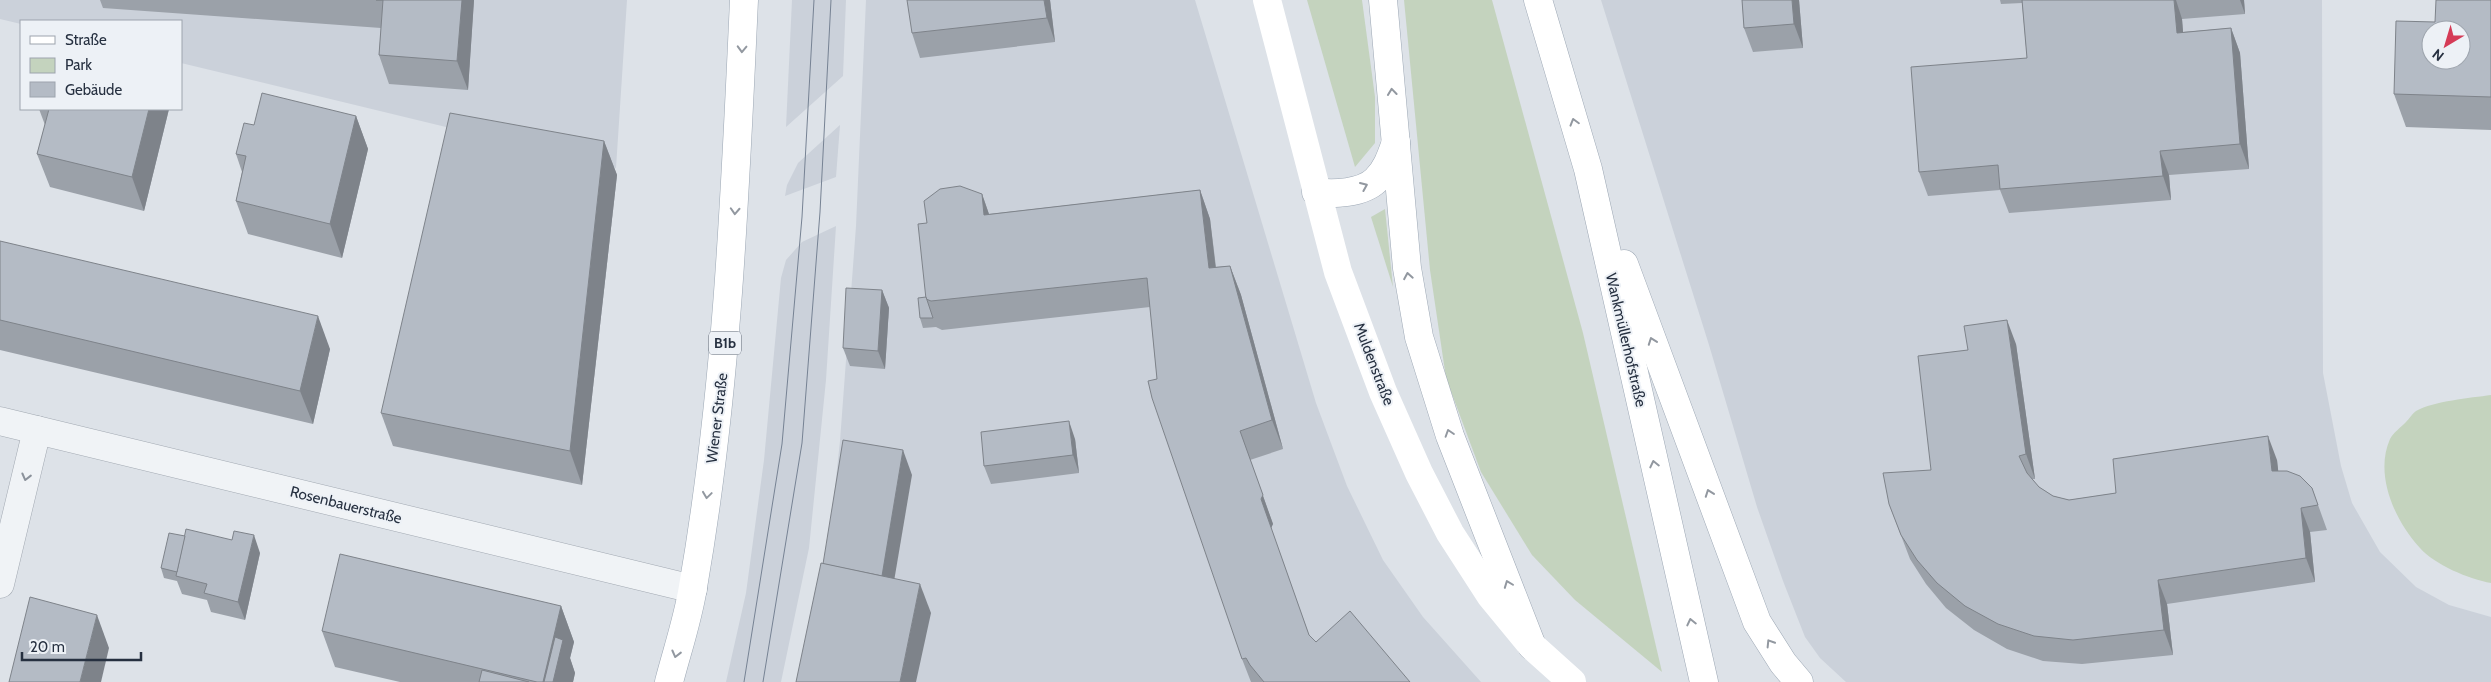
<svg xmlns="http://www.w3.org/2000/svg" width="2491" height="682" viewBox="0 0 2491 682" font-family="Cabin,sans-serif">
<rect width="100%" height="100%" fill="#dde2e8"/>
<g fill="#cbd1da">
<path d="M0,0H627L616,168L181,63V21H21V24L0,19Z"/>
<path d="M792,0H846L843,76L786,127Z"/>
<path d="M866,0H1195L1316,403L1347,486L1383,560L1423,617L1481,682H800L829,543L840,441L856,226Z"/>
<path d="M1601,0H2322L2323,373L2341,466L2352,503L2380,552L2416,587L2449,605L2491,617V682H1846L1820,658L1805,637L1783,581L1757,507L1709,345Z"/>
<path d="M840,125L836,177L785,196L787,185L798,163Z"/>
<path d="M836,226L826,380L809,548L781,682H726L746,593L764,460L781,278L786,260L802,242Z"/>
</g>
<g fill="#c4d3be">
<path d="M1307,0H1362L1375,97V143L1355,167Z"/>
<path d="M1404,0H1492L1583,333L1662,672L1575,600L1532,555L1481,472L1446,378L1430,270Z"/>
<path d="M1385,209L1393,287L1371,217Z"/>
<path d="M2491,395V583C2469,579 2435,565 2420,548C2395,521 2374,475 2390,439C2393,433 2401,427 2406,422C2409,419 2412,414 2416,411C2434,401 2470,398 2491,395Z"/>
</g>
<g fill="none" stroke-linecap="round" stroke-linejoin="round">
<defs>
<g id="street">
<path d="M0,421L693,589"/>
<path d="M0,584L37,430"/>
</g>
<g id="primary">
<path d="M1383,0L1407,268L1419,337L1450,436L1532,646"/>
<path d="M1538,0L1588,169L1704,682"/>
<path d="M1316,192C1333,195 1363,193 1376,180C1387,169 1391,156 1396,142"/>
<path d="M1624,264L1757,622L1783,663L1799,682"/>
<path d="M669,682C677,651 688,619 693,587C727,392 735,197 744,0"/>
</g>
</defs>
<use href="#street" stroke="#a2a9b2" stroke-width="29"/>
<use href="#primary" stroke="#9ca7b4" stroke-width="29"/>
<use href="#street" stroke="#f0f3f6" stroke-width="28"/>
<path stroke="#fff" stroke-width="28" d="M1267,0L1338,272L1383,392L1419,473L1450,533L1490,595L1532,646L1572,682"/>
<use href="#primary" stroke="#fff" stroke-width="28"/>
<g stroke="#768293" stroke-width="1">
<path d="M744,682L782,444L802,217L814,0"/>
<path d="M763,682L802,443L820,212L831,0"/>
</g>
</g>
<g fill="#9ba1a9">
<path d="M100,0H474L468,90L389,84L379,55L381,28L103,8Z"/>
<path d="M1050,0L1055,42L920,58L912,33Z"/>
<path d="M1742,0H1799L1803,48L1753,52L1744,28Z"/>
<path d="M2000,0H2244L2245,14L2182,19L2183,32L2231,28L2240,53L2249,169L2169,175L2171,200L2009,213L2000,190L1928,196L1919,172L2027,58L2022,3L2001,4Z"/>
<path d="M2491,0V130L2406,127L2394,94L2435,22Z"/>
<path d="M39,109H169L144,211L50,187L37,154L45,125Z"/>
<path d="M356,116L368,149L342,258L248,234L236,201L242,172L236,154L254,125Z"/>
<path d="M604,141L617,175L582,485L393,446L381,413Z"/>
<path d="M1200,190L1210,219L1216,267L1230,266L1241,295L1283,449L1250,460L1273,524L1271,528L1309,635L1316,642L1410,682H1251L1242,659L1157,379L1150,307L942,330L936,327L923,328L920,318L926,297L927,223L982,194L989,214Z"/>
<path d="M0,241L330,349L313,424L0,350Z"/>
<path d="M882,290L889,308L885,369L850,366L843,348Z"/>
<path d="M2016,344L2035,479H2032L2039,487L2053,496L2069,500L2116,493L2277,460L2278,471L2312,488L2327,530L2310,532L2315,582L2167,604L2173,655L2082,664L2043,661L2007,649L1974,630L1946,608L1926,584L1910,559L1889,504L1931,470L1968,350Z"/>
<path d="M1075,439L1079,473L991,484L984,466Z"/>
<path d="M185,536L260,553L245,620L211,612L207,600L182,594L177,581L164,578L161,568Z"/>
<path d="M561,606L574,642L570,658L575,673L573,682H400L335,667L322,631Z"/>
</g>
<g fill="#7e838a">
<path d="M462,0H474L468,90L457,61Z"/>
<path d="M1044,0H1050L1055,42L1047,18Z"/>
<path d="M1792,0H1799L1803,48L1794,24Z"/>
<path d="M2174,0H2176L2182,19L2185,57L2177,33Z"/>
<path d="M2240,0H2244L2245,14Z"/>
<path d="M2231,28L2240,53L2249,169L2240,144Z"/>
<path d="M149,109H169L144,211L132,177Z"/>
<path d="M356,116L368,149L342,258L330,224Z"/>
<path d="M604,141L617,175L582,485L570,451Z"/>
<path d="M2160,151L2169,175L2171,200L2163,176Z"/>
<path d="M1200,190L1210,219L1219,297L1209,268Z"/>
<path d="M982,194L992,223L984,215Z"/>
<path d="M1230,266L1241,295L1283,449L1272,420Z"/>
<path d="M882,290L889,308L885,369L878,351Z"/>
<path d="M318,316L330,349L313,424L300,391Z"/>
<path d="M2007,320L2016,344L2035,479L2026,454Z"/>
<path d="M1069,421L1075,439L1079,473L1073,455Z"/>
<path d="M1240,431L1273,524L1271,528L1261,499Z"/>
<path d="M2268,436L2277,460L2281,495L2272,471Z"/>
<path d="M903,450L912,475L890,605L881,580Z"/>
<path d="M2301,508L2310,532L2315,582L2306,558Z"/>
<path d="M254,535L260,553L245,620L238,602Z"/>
<path d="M2158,580L2167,604L2173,655L2164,630Z"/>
<path d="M920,584L931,613L916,682H900Z"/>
<path d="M561,606L574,642L570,658L575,673L573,682H543Z"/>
<path d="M97,615L109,648L101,682H80Z"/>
</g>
<g fill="#b4bbc5" stroke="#7e838a" fill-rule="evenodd">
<path d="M376,0H462L457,61L379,55L383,0Z"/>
<path d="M907,0H1044L1047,18L912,33Z"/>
<path d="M1742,0H1792L1794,24L1744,28Z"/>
<path d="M2022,0H2174L2177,33L2231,28L2240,144L2160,151L2163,176L2000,189L1998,165L1919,172L1911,67L2027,58Z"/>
<path d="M2436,0H2491V97L2394,94L2396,21L2435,22ZM2431,30H2461V60H2431Z"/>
<path d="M262,93L356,116L330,224L236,201L246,156L236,154L244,123L254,125Z"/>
<path d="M47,109H149L132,177L37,154L49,109Z"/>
<path d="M450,113L604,141L570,451L381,413Z"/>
<path d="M960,186L982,194L984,215L1200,190L1209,268L1230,266L1272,420L1240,431L1263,495L1261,499L1309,635L1316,642L1350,611L1410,682H1264L1250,665L1246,658L1242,659L1152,398L1148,381L1157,379L1147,278L931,301L926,299L918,224L927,223L924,201L940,189Z"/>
<path d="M0,241L318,316L300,391L0,320Z"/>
<path d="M846,288L882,290L878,351L843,348Z"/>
<path d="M926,297L933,318H920L918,298Z"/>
<path d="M2007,320L2026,454L2019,456L2027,473L2039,487L2053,496L2069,500L2116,493L2113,459L2268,436L2272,471H2287L2300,476L2312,488L2318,505L2301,508L2306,558L2158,580L2164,630L2073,640L2034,636L1998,624L1965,606L1937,583L1917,560L1901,535L1889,504L1883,473L1931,470L1918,356L1968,350L1964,326Z"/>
<path d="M1069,421L1073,455L984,466L981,432Z"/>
<path d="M843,440L903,450L882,576L823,564Z"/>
<path d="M186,529L232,540L234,531L254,535L238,602L204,593L207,584L176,576Z"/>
<path d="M169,533L185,536L177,572L161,568Z"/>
<path d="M340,554L561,606L543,682H537L322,631Z"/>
<path d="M821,563L920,584L900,682H796Z"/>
<path d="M30,597L97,615L80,682H9Z"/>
<path d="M555,637L563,640L553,682H544Z"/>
<path d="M482,670L529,682H479Z"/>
</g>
<defs><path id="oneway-chevron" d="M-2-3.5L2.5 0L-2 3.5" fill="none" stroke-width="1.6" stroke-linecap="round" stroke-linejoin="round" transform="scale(1.25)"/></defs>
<g stroke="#9298a0">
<use href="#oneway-chevron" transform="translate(742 49) rotate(92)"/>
<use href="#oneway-chevron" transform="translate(1392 92) rotate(-96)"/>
<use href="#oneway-chevron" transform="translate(1574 122) rotate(-106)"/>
<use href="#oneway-chevron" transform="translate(1364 186) rotate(-23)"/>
<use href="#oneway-chevron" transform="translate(735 211) rotate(93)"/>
<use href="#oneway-chevron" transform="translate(1408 276) rotate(-100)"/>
<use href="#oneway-chevron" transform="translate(1652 341) rotate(-110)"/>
<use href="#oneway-chevron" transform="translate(1449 433) rotate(-108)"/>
<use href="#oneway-chevron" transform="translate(1654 464) rotate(-103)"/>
<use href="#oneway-chevron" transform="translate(1709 493) rotate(-110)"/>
<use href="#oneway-chevron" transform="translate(707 495) rotate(98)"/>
<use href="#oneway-chevron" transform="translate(1508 584) rotate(-111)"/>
<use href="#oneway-chevron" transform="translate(1691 622) rotate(-103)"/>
<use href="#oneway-chevron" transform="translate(1770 643) rotate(-122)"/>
<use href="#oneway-chevron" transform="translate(676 654) rotate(104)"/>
</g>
<use stroke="#8b929b" href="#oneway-chevron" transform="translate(26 477) rotate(104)"/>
<g text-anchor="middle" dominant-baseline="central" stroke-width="4" stroke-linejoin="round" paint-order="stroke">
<rect fill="#edf1f6" stroke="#626a77" stroke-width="1" x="709" y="331.5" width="32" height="23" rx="4"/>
<g font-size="14" font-weight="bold" fill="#263040">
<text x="725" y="343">B1b</text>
</g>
<g font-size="15" fill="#263040" stroke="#edf1f6">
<text transform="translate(1626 340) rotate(77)">Wankmüllerhofstraße</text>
<text transform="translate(1374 364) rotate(69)">Muldenstraße</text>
<text transform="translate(717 418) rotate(-83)">Wiener Straße</text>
<text transform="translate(346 505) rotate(14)">Rosenbauerstraße</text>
</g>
</g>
<rect x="20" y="20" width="162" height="90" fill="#edf1f6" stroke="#9da4ad"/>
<rect x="30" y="36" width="25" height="8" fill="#ffffff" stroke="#9da4ad"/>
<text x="65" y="45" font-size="15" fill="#263040">Straße</text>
<rect x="30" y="58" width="25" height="15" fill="#c4d3be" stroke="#9da4ad"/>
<text x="65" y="70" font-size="15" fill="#263040">Park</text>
<rect x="30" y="82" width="25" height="15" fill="#b4bbc5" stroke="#9da4ad"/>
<text x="65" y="95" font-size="15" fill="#263040">Gebäude</text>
<g transform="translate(2446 45) rotate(218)"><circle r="24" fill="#edf1f6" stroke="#9da4ad"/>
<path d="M0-4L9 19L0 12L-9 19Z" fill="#d53a56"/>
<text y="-8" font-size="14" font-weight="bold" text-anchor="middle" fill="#263040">N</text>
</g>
<path d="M22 652v8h119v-8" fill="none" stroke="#263040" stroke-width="2.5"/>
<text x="30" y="652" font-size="15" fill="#263040" stroke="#edf1f6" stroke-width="4" paint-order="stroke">20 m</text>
</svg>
